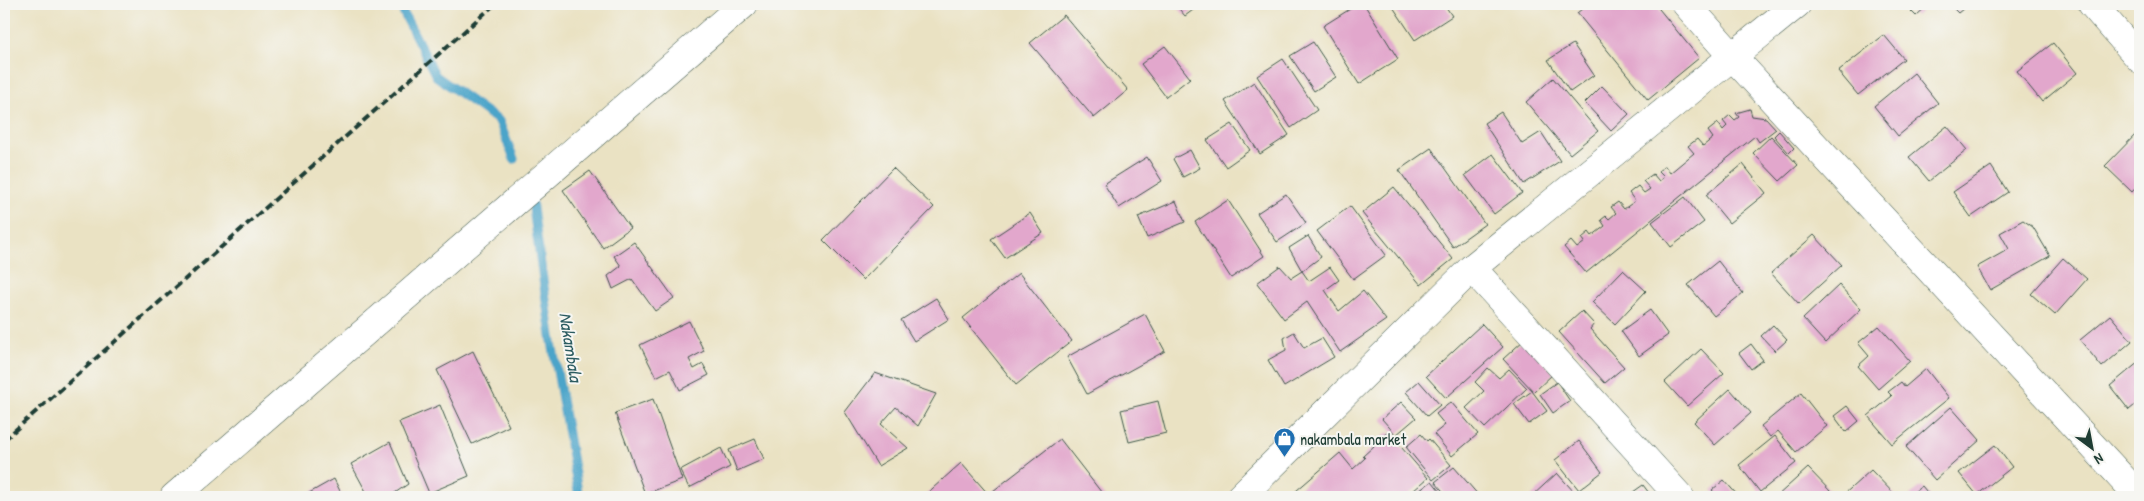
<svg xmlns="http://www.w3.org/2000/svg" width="2144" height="501" viewBox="0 0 2144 501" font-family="'Patrick Hand',sans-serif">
<rect width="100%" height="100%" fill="#f6f6f2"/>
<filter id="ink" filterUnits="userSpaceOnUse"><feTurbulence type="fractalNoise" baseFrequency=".02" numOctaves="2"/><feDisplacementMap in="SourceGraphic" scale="10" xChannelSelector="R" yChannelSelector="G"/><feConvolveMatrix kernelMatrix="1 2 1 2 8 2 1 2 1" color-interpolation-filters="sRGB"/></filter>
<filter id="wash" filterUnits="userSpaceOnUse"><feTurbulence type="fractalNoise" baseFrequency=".0096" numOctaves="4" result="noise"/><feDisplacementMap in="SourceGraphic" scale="20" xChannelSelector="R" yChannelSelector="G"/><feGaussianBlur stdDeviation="1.12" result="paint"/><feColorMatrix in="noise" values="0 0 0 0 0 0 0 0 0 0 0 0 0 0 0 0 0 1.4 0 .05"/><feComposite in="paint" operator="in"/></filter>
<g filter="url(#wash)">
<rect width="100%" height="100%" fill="#eae2c3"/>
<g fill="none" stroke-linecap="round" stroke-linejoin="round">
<g stroke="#4ba4c9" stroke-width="9">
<path d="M404,4L403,12L436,76L499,121L514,159"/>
<path d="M532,201L551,336L579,497"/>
</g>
</g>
<g id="blocks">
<g fill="#e2a7cc">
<path d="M1175,4H1201L1185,16Z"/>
<path d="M1358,4H1364L1398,59L1359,84L1323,26Z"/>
<path d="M1391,4H1444L1452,16L1415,40Z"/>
<path d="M1588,4H1655L1699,58L1648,100L1577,13Z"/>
<path d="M1904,4H1929L1916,16Z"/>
<path d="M1949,4H1969L1958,13Z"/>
<path d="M1064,15L1128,90L1094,118L1030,43Z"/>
<path d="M1884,35L1904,59L1858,95L1838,71Z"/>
<path d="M1313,42L1336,77L1314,91L1290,56Z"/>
<path d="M2053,43L2077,73L2042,102L2017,71Z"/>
<path d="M1573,44L1594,75L1570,92L1548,60Z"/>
<path d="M1165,46L1190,78L1166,97L1141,64Z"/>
<path d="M1283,59L1317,110L1291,128L1257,76Z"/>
<path d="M1914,73L1938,103L1898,136L1874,106Z"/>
<path d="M1553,78L1598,131L1570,154L1526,102Z"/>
<path d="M1254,82L1289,135L1260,154L1225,101Z"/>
<path d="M1602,86L1629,114L1611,131L1585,103Z"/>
<path d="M1750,109L1752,116L1766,118L1776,129L1759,142L1755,136L1586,273L1564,247L1571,241L1577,248L1585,242L1582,238L1589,232L1592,236L1605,226L1601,220L1606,216L1609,219L1616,213L1611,207L1618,202L1624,209L1635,201L1629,193L1638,186L1644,193L1650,189L1643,181L1653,174L1659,181L1664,177L1658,171L1665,166L1670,173L1694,153L1688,146L1697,139L1703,146L1713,138L1708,131L1718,123L1723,130L1727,126L1723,121L1730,115L1735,120L1739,117L1736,113Z"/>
<path d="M1501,112L1522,144L1541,132L1560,161L1524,184L1484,123Z"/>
<path d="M1232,124L1250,150L1226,167L1207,140Z"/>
<path d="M1947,126L1967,150L1929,181L1909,157Z"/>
<path d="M2140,130V183L2132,192L2105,166Z"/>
<path d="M1779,131L1794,148L1789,153L1774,136Z"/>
<path d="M1771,136L1798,165L1780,181L1753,153Z"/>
<path d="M1431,148L1485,224L1453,247L1399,170Z"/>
<path d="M1190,150L1200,168L1183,177L1173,159Z"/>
<path d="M1493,154L1522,193L1494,214L1465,175Z"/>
<path d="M1147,157L1162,181L1119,208L1104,184Z"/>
<path d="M1743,164L1766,193L1729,223L1706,195Z"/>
<path d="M1991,166L2008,192L1971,217L1953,192Z"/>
<path d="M893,168L934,207L863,280L823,240Z"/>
<path d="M590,171L630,228L603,248L563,190Z"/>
<path d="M1394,187L1453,259L1421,285L1362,213Z"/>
<path d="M1286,194L1306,223L1277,242L1257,213Z"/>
<path d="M1685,197L1704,222L1671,247L1652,222Z"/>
<path d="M1228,200L1264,256L1231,278L1195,222Z"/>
<path d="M1176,201L1185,222L1147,238L1138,217Z"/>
<path d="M1350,206L1386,255L1353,279L1317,231Z"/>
<path d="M1030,213L1043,233L1005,258L991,239Z"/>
<path d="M2023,220L2033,227L2050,256L1990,290L1977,267L2009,249L2000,233Z"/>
<path d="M1814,235L1842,265L1799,304L1771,273Z"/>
<path d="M1308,236L1321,257L1302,271L1289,248Z"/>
<path d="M634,242L674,298L655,311L632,279L613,289L608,276L621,266L614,256Z"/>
<path d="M2063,258L2087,279L2055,315L2031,294Z"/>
<path d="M1718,261L1743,293L1714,316L1688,285Z"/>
<path d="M1280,266L1291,278L1302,271L1309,281L1330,267L1339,280L1325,290L1339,311L1363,291L1386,320L1340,352L1307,302L1284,319L1257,283Z"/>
<path d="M1623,270L1646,291L1615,324L1592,302Z"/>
<path d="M1019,273L1072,341L1016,385L963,318Z"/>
<path d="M1839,285L1861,309L1825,343L1803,319Z"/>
<path d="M936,298L949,319L914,341L901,320Z"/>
<path d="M1650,310L1668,335L1639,356L1621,331Z"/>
<path d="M1582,311L1594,324L1590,329L1624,367L1605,383L1559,332Z"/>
<path d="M1145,314L1165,351L1087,394L1067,357Z"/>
<path d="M2110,315L2132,341L2102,367L2080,340Z"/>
<path d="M689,321L704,351L689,359L694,369L703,364L709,375L680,390L670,370L656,377L640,345Z"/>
<path d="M1482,324L1503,347L1446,398L1426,376Z"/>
<path d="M1773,325L1787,340L1775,351L1761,336Z"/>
<path d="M1879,326L1910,361L1878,389L1858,366L1869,356L1858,343Z"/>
<path d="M1294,332L1304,348L1322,338L1334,357L1284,387L1268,360L1286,350L1284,338Z"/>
<path d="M1524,340L1554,373L1534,392L1503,359Z"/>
<path d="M1751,344L1763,360L1751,369L1739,353Z"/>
<path d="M1701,349L1724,373L1687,406L1665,382Z"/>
<path d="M473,351L509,426L472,444L437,370Z"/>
<path d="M2140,361V401L2129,410L2110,386Z"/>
<path d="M1488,368L1499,378L1509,369L1527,388L1485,428L1466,408L1484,391L1475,382Z"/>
<path d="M1926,369L1949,398L1892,444L1868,416L1892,396L1888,392L1901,382L1905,387Z"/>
<path d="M875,373L936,394L918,426L896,407L881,424L908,448L878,466L845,412Z"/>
<path d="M1419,381L1440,405L1427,416L1406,392Z"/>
<path d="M1557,382L1570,401L1553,413L1540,394Z"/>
<path d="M1730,389L1751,413L1715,445L1694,422Z"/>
<path d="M1532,391L1547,411L1529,424L1514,404Z"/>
<path d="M1801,393L1827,426L1796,452L1778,431L1770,437L1761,426Z"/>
<path d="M653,399L682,480L645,494L615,413Z"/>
<path d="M1158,401L1166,433L1129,442L1121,410Z"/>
<path d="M1401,402L1416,418L1396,435L1382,419Z"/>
<path d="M1451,402L1478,434L1452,456L1434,434L1445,425L1436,414Z"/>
<path d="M440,405L469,476L429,493L399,422Z"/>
<path d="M1847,406L1859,421L1846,432L1834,416Z"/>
<path d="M1951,407L1980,440L1935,480L1906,447Z"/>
<path d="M1388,432L1428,478L1406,497H1289L1340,453L1353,469L1365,458L1363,456L1374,446L1373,445Z"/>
<path d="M1421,434L1427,441L1429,439L1451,465L1433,480L1406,447Z"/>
<path d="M1775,436L1796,463L1760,492L1739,465Z"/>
<path d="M755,439L764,459L737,471L729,450Z"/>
<path d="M1060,439L1105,497H998L993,491Z"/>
<path d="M1579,441L1602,472L1579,490L1555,460Z"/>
<path d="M390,442L408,484L389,497H369L351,464Z"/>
<path d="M1995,445L2012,467L1977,495L1959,473Z"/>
<path d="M721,448L730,467L689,488L680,470Z"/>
<path d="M961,463L990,496L923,497Z"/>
<path d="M1454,467L1480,497H1448L1435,482Z"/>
<path d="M1808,468L1832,493L1827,497H1776Z"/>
<path d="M1871,470L1897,497H1841Z"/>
<path d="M1557,473L1575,493L1571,497H1531Z"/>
<path d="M334,479L343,497H302Z"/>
<path d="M1724,480L1739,497H1718L1712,490Z"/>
<path d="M1432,481L1445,497H1411Z"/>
<path d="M1643,485L1652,497H1626Z"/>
<path d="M1922,486L1931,497H1912L1910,495Z"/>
</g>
</g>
</g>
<g filter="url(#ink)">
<use href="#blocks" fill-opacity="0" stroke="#3d5649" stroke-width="1"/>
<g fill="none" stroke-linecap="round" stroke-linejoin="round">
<defs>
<g id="minor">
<path d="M1686,4L1733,57L2140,497"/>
<path d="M2092,4L2140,59"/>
<path d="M1472,268L1680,497"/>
<path d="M174,497L744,4"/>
<path d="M1240,497L1472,268L1797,4"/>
</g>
</defs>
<use href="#minor" stroke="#3d5649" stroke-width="29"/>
<use href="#minor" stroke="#fff" stroke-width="28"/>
<path stroke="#1f3d34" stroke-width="4" stroke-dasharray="8 4" stroke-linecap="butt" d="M4,440L495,4"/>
</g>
</g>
<defs>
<symbol id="shop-pin" viewBox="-11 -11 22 30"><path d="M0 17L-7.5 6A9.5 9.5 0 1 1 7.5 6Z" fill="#1f6fb2" stroke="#f6f6f2"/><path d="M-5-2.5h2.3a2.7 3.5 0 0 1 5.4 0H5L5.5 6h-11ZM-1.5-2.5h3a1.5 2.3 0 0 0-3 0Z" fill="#fff"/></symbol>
</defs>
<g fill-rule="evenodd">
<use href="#shop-pin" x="1272" y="426" width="25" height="34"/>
</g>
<g text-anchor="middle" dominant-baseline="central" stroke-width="4" stroke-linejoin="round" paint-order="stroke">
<g font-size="16" fill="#1f3d34" stroke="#f6f6f2" text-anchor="start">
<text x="1300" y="439">nakambala market</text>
</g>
<g font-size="18" font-style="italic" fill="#2c5c61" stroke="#f6f6f2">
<text transform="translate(571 347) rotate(81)">Nakambala</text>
</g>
</g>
<rect width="2144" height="501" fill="none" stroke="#f6f6f2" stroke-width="20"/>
<g transform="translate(2092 448) rotate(148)" stroke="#f6f6f2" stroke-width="4" paint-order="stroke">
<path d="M0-4L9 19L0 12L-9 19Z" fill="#1f3d34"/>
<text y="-8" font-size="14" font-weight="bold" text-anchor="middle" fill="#1f3d34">N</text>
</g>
</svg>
